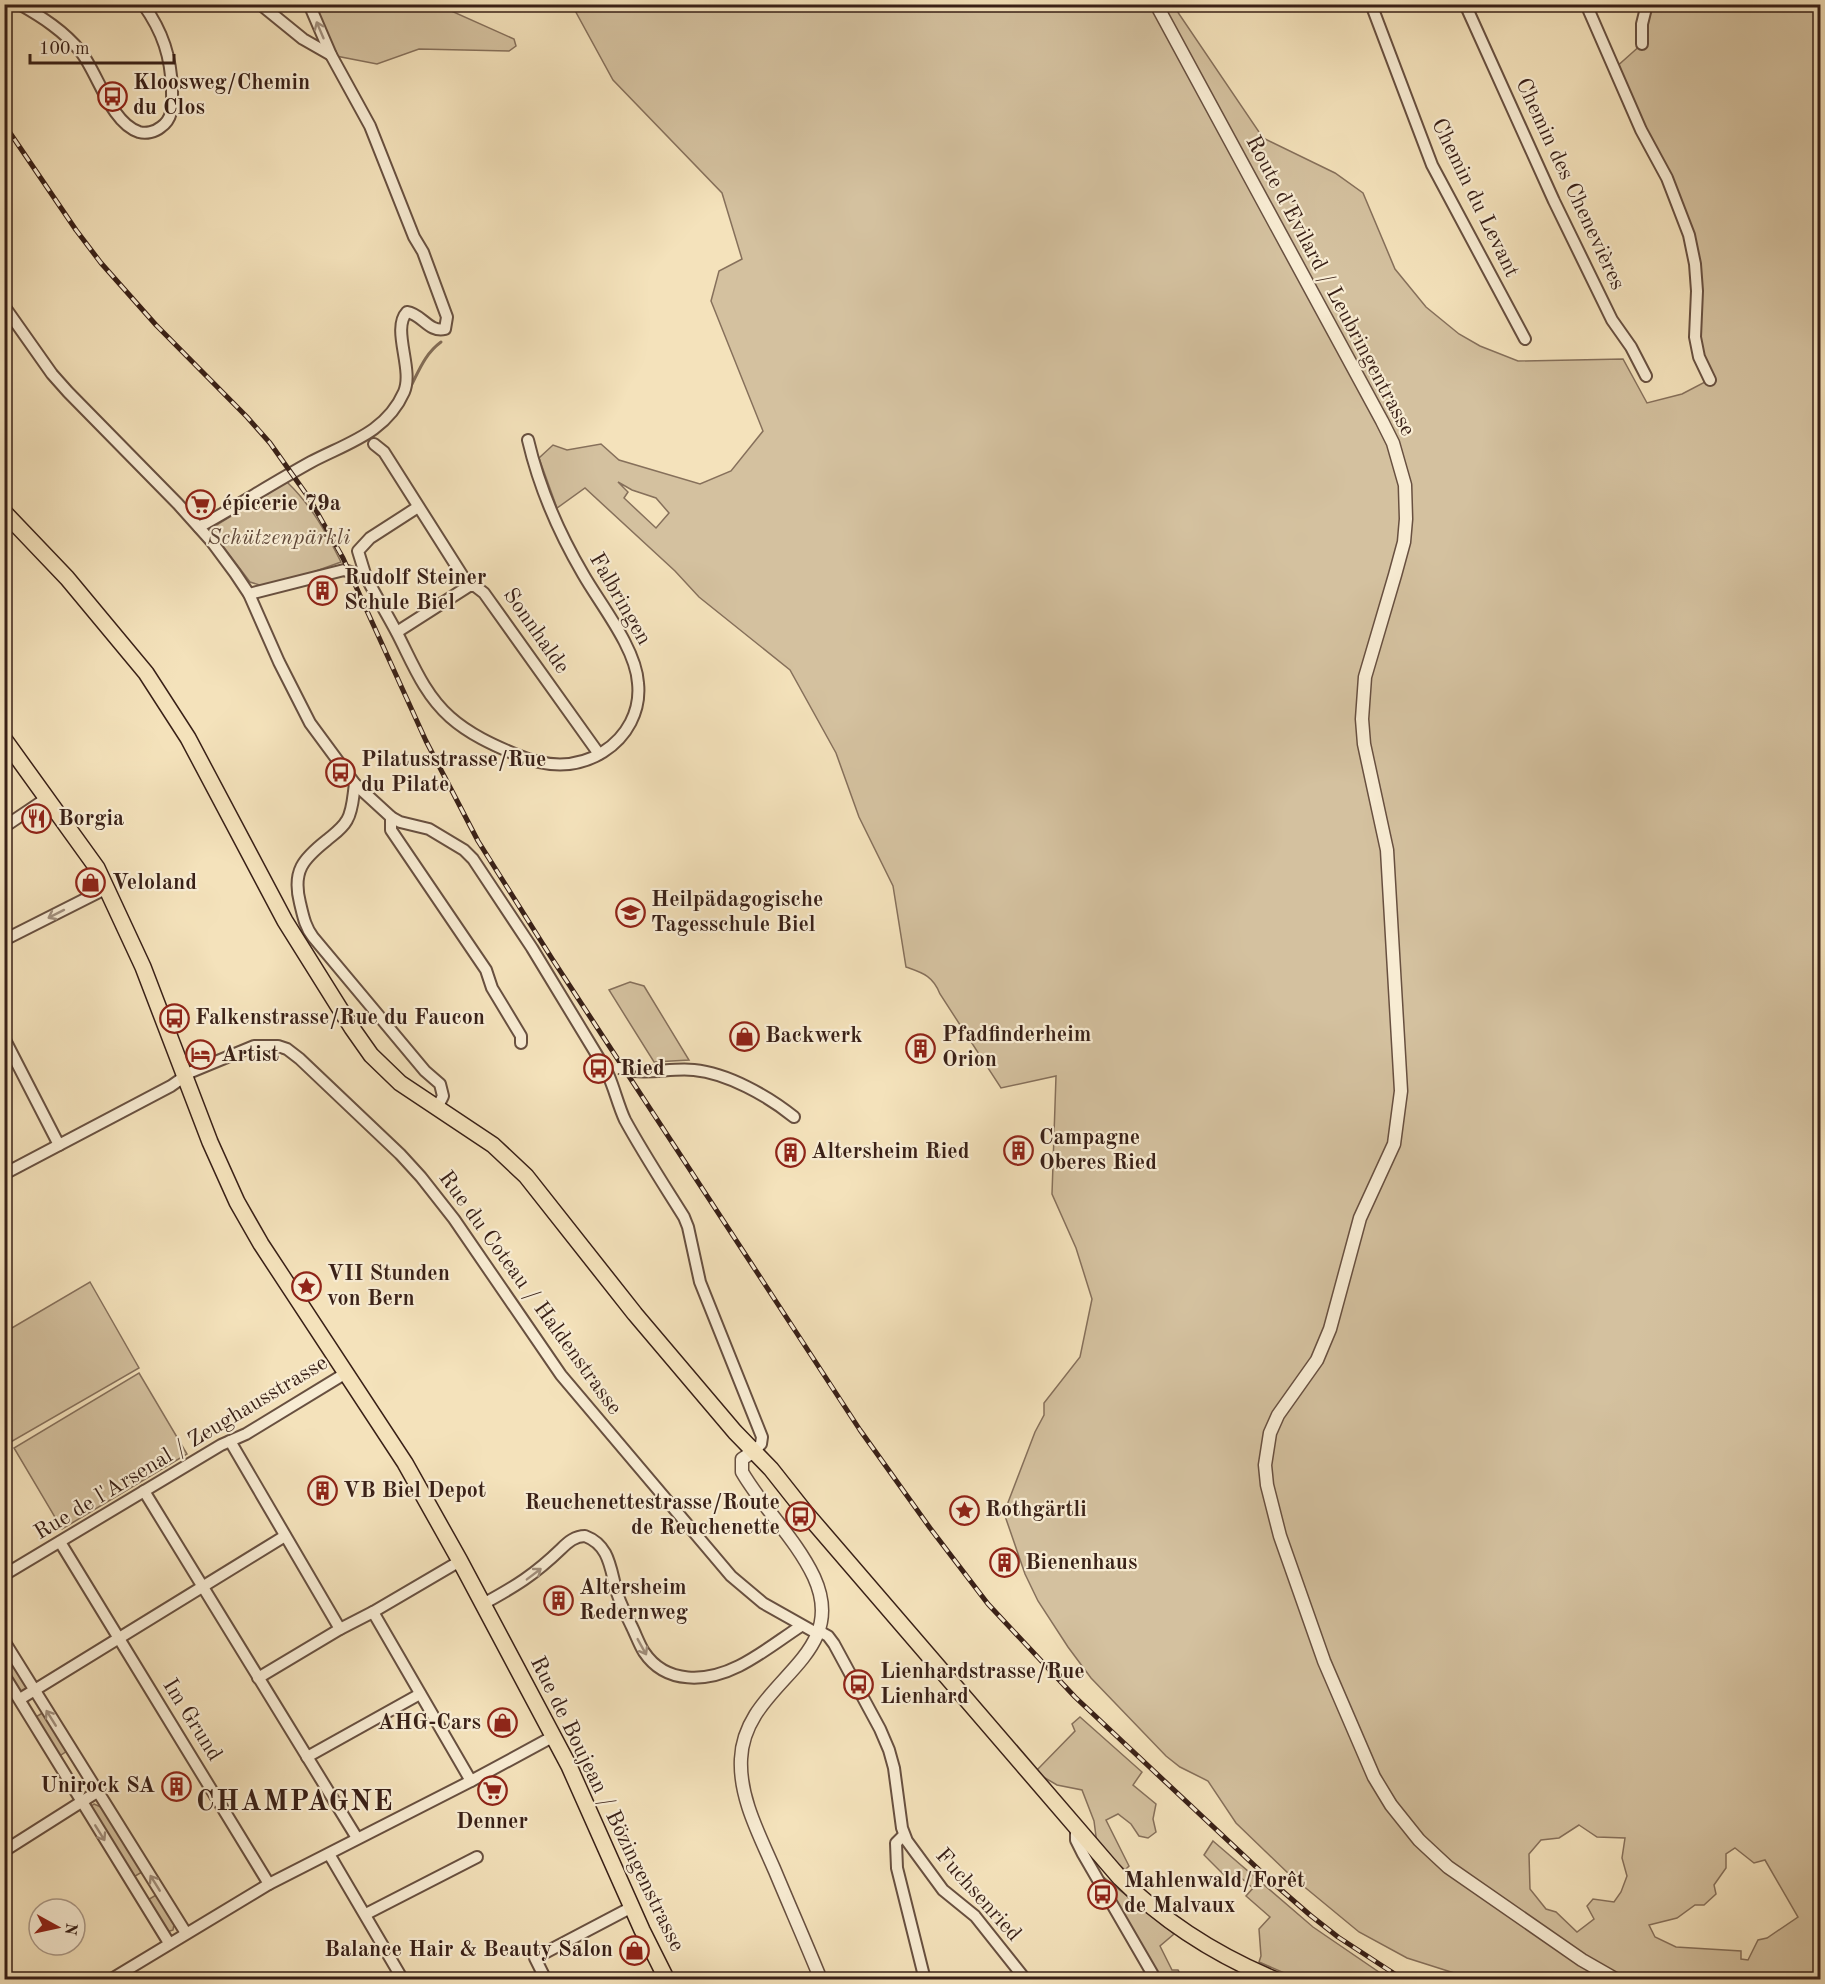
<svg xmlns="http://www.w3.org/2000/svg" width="1825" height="1984" viewBox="0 0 1825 1984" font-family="'Old Standard TT',serif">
<rect width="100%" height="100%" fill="#f4e2bb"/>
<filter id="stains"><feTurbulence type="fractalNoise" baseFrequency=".00333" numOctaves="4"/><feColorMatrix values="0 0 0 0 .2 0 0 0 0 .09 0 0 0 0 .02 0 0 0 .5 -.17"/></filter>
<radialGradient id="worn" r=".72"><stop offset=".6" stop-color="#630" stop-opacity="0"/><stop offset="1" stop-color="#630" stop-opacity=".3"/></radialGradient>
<g fill="#d4c19f" stroke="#86705b" stroke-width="1.5" fill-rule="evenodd">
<path d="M309,5H438L514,39L516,46L509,51L419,49L377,64L331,55Z"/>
<path d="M572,5H1173L1263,138L1335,173L1363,193L1395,269L1426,307L1459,334L1480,346L1518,361L1623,359L1647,403L1682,394L1709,380L1699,357L1689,235L1614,69L1642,44L1647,5H1820V1979H1473L1407,1958L1359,1932L1290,1875L1236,1823L1208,1781L1180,1767L1166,1756L1091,1678L1068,1647L1038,1601L1025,1574L1004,1513L1035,1432L1044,1415V1403L1080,1357L1092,1299L1076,1248L1052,1194L1056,1076L1001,1088L940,994C933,976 923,973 906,967L893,886L859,817L836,753L790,670L699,597L675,571L585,488L557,508L539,458L553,445L567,450L601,444L619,460L700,484L731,471L763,431L711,301L719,271L742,259L722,193L613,80ZM618,482L632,490L656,498L669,513L656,528L624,498L628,492ZM1579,1825L1597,1837L1625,1838L1622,1858L1627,1876L1621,1892L1614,1902L1593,1899L1587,1906L1594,1919L1577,1932L1556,1912L1546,1909L1530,1889L1529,1854L1541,1840L1559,1838ZM1735,1848L1754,1863L1765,1860L1798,1917L1767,1938L1758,1940L1748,1960L1741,1959V1951L1676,1947L1655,1937L1649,1925L1677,1918L1695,1905H1704L1716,1894L1714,1885L1726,1868V1854Z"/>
<path d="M287,482C311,505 326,532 341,562L269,588L250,582L210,529Z"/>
<path d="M630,982L644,986L689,1060L654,1062L609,990Z"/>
<path d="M90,1282L139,1368L9,1443L4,1436L5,1332Z"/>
<path d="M139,1373L187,1454L62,1529L14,1448Z"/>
<path d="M5,1649L27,1688L19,1692L5,1670Z"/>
<path d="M44,1712L67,1751L58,1757L34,1718Z"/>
<path d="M1080,1717L1142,1772L1133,1785L1156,1804L1153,1819L1156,1832L1148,1838L1139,1836L1131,1824L1118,1814L1106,1820L1129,1866L1125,1870L1097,1844L1094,1821L1082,1790L1057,1785L1035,1772L1075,1731L1072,1724Z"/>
<path d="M94,1804L101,1807L142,1872L132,1878L90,1807Z"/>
<path d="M1213,1841L1313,1927L1389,1979H1298L1259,1962L1261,1956L1259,1929L1270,1917L1246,1896L1253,1888L1240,1877L1233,1884L1204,1855Z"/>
<path d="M1096,1871L1174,1934L1160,1946L1172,1970H1178L1183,1979H1158L1128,1921Z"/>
<path d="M156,1895L174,1924L173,1930L167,1932L146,1901Z"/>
</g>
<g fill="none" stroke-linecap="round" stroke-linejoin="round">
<path stroke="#836d58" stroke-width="3" d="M412,384C420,368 426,353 441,342"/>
<defs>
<g id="minor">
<path d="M19,4C42,17 64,31 81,52C98,74 111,123 139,132C146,134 155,132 161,127C174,118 172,104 172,90C171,57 163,32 143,4"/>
<path d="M260,4L303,39L331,55"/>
<path d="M1371,4L1432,165L1525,339"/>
<path d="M1465,4L1554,201L1612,320L1631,347L1646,376"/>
<path d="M1586,4L1641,130L1667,178L1689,235L1695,264L1697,291L1695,337L1699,357L1710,380"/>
<path d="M1642,44V24L1647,4"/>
<path d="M4,306L52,374L68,392L178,504L212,542L235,573L249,594L279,662L310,723L355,784L391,817L400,822L429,829L464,850L473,859L532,948L600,1060C612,1076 616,1101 625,1120C643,1153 664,1185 684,1217L688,1227L700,1282L762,1437L761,1444L754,1451"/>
<path d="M374,444L384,452L469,586H475L484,593L599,754"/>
<path d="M199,527C237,506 273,483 311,462C347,443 386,433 404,392C414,369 391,329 407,312C422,314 429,333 445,329L447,317L423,252L414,237L370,126L331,55L309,4"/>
<path d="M366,577L358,551L370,538L418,507"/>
<path d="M249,594L344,570L366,577C376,596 387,614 397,633C412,662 424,694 450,717C469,734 493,745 517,755C546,767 576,769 603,752C627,737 641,711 638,683C636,648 600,604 583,574C559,533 539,487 528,440"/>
<path d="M397,632L469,586"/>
<path d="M355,784C353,796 353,810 347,820C342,829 334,834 327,840C303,859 292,871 300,903C303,915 305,927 313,937L425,1071L440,1084L443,1096L437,1108"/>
<path d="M391,817V830L486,970L492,988L521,1036V1043"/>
<path d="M4,827L47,798"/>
<path d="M4,940L107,888"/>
<path d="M4,1038L59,1145"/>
<path d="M634,1071C654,1073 674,1068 694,1070C727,1073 768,1096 794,1117"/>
<path d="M4,1174L171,1086L191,1072L254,1046H278L287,1049L300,1059L400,1154L421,1177L454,1219L561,1375L731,1576L763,1603L818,1634"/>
<path d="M230,1441L340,1629"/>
<path d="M144,1491L357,1838"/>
<path d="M60,1542L269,1884"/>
<path d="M4,1575L221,1445L246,1434L346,1373"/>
<path d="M483,1604C516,1586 534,1575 561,1549C568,1542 575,1536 585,1536C609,1545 610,1567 616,1589C619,1602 626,1614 632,1627C636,1635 639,1644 644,1652C666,1685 707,1682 739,1666C761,1655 781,1639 801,1626"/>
<path d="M373,1612L471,1781"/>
<path d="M819,1631L828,1636L834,1644L880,1729L889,1750L894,1768L902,1828L907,1841L943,1890L975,1916L1026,1980"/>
<path d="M4,1641L186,1933"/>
<path d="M4,1675L169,1943"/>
<path d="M258,1678L340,1629L373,1612L460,1561"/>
<path d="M20,1699L285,1536"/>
<path d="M307,1757L420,1694"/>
<path d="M1076,1828V1840L1083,1854L1156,1980"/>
<path d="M904,1835L896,1843L897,1868L925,1980"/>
<path d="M4,1851L97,1792"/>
<path d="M329,1854L403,1980"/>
<path d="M366,1914L477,1857"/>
<path d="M110,1980L269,1884L471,1781L554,1736"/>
<path d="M546,1980L535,1958L632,1907"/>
</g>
<g id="tertiary">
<path d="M1156,4L1382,421L1393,443L1405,485L1406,519L1404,542L1395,575L1365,677L1362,719L1364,744L1387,850L1401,1091L1394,1144L1360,1218L1330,1329L1317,1360L1278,1415L1270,1433L1265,1465L1267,1485L1280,1536L1324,1661L1374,1777L1391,1805L1419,1840L1448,1867L1582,1960L1617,1980"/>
<path d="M754,1451L742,1459V1472C763,1508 796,1539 814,1577C852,1660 744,1681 741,1759C739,1798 760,1836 775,1871C790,1907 806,1943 821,1980"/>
</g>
<g id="primary">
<path d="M4,512L67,578L146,673L188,738L285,921L352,1028L371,1055L400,1083L493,1145L526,1176L635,1314L735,1432L771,1469L805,1512L1120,1878C1165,1923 1216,1955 1276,1980"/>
<path d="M4,739L97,868L143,967L210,1142L237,1202L261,1244L405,1463L460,1561L569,1766L642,1930L667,1980"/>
</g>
</defs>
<use href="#minor" stroke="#685040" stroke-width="14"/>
<use href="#tertiary" stroke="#685040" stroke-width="15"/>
<use href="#primary" stroke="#392017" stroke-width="18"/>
<use href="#minor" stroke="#f8ecd3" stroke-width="10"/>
<use href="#tertiary" stroke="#f8ecd3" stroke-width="12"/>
<use href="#primary" stroke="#f4e2bb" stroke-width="15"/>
<defs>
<path id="rail" d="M4,124L76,230L101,263L156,325L247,417L270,443L309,498L343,558L426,741L478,841L551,957L860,1430L930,1528L988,1604L1075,1697L1272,1882L1310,1915L1338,1937L1404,1980"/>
</defs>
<use href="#rail" stroke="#392017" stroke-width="5"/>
<use href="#rail" stroke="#f8ecd3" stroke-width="3" stroke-dasharray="9" stroke-linecap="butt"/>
<defs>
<path id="minor-bridge" d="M619,1068L634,1071"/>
</defs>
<use href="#minor-bridge" stroke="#685040" stroke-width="14" stroke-linecap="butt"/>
<use href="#minor-bridge" stroke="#f8ecd3" stroke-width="10"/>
</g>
<defs><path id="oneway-shaft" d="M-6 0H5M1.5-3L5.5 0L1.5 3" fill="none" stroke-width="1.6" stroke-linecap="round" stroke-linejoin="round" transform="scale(1.5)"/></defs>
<g stroke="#a2907e">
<use href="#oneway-shaft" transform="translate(320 30) rotate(-113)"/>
<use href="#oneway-shaft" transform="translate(56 914) rotate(153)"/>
<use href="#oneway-shaft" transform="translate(534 1574) rotate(-37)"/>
<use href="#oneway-shaft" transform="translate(642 1647) rotate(61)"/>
<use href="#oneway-shaft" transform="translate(51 1718) rotate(-122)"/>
<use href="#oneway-shaft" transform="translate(100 1833) rotate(58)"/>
<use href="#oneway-shaft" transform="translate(155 1883) rotate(-122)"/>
</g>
<defs>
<symbol id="bus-ring" viewBox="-11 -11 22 22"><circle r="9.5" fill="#f8ecd3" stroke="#8f2418" stroke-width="1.5"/><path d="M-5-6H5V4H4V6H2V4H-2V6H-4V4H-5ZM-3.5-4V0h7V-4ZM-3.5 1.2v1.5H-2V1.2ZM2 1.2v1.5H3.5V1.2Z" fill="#8f2418"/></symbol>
<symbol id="supermarket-ring" viewBox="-11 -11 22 22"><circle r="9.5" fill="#f8ecd3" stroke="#8f2418" stroke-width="1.5"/><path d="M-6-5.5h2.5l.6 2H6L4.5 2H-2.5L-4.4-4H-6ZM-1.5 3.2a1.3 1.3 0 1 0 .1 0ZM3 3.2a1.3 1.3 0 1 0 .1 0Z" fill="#8f2418"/></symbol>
<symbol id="building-ring" viewBox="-11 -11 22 22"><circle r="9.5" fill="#f8ecd3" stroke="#8f2418" stroke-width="1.5"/><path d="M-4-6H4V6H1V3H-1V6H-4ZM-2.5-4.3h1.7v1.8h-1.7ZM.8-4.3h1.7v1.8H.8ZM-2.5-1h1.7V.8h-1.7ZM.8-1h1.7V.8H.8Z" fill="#8f2418"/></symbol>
<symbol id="restaurant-ring" viewBox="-11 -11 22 22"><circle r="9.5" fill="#f8ecd3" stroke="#8f2418" stroke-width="1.5"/><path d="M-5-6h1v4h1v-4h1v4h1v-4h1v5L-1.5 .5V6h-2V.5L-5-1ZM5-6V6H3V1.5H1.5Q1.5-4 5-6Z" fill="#8f2418"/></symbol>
<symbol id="shop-ring" viewBox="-11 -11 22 22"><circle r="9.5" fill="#f8ecd3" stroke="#8f2418" stroke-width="1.5"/><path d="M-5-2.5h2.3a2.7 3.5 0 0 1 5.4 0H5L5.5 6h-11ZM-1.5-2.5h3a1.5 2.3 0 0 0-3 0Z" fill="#8f2418"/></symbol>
<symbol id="school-ring" viewBox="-11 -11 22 22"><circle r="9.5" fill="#f8ecd3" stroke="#8f2418" stroke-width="1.5"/><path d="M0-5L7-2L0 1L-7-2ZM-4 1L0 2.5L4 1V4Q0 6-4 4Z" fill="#8f2418"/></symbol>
<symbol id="hotel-ring" viewBox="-11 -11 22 22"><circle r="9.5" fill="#f8ecd3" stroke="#8f2418" stroke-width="1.5"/><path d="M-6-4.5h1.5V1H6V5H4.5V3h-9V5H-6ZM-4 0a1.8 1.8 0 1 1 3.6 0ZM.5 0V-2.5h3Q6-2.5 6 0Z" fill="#8f2418"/></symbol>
<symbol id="sight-ring" viewBox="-11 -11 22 22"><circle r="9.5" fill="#f8ecd3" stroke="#8f2418" stroke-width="1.5"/><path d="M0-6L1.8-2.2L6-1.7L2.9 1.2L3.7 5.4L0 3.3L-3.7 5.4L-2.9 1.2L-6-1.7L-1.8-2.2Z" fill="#8f2418"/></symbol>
</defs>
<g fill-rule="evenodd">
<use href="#bus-ring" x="96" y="80" width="33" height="33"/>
<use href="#supermarket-ring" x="184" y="488" width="33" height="33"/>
<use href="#building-ring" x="306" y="574" width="33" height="33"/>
<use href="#bus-ring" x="324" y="756" width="33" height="33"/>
<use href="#restaurant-ring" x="20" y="802" width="33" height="33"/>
<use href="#shop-ring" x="74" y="866" width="33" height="33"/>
<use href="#school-ring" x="614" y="896" width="33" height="33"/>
<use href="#bus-ring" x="158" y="1002" width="33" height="33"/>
<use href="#shop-ring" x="728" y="1020" width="33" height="33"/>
<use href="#building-ring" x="904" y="1032" width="33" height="33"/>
<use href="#hotel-ring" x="184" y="1038" width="33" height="33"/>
<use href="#bus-ring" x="582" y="1052" width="33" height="33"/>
<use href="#building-ring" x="1002" y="1134" width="33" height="33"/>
<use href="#building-ring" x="774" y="1136" width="33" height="33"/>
<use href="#sight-ring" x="290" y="1270" width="33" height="33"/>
<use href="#building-ring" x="306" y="1474" width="33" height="33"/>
<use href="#sight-ring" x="948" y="1494" width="33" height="33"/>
<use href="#bus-ring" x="784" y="1500" width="33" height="33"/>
<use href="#building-ring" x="988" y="1546" width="33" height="33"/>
<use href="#building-ring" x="542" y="1584" width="33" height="33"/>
<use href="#bus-ring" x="842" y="1668" width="33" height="33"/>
<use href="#shop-ring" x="486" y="1706" width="33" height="33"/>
<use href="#building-ring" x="160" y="1770" width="33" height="33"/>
<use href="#supermarket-ring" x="476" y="1774" width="33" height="33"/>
<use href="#bus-ring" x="1086" y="1878" width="33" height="33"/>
<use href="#shop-ring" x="618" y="1934" width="33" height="33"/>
</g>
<g text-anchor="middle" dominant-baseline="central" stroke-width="4.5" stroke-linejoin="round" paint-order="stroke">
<g font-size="22" font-weight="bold" fill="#392017" stroke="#f8ecd3" text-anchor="start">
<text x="133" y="83">Kloosweg/Chemin<tspan x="133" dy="25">du Clos</tspan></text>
<text x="222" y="504">épicerie 79a</text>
<text x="344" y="578">Rudolf Steiner<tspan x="344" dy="25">Schule Biel</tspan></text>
<text x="361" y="760">Pilatusstrasse/Rue<tspan x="361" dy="25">du Pilate</tspan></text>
<text x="58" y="819">Borgia</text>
<text x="112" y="883">Veloland</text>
<text x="651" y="900">Heilpädagogische<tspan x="651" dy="25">Tagesschule Biel</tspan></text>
<text x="195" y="1018">Falkenstrasse/Rue du Faucon</text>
<text x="942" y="1035">Pfadfinderheim<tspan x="942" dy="25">Orion</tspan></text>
<text x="765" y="1036">Backwerk</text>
<text x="221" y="1055">Artist</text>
<text x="620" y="1069">Ried</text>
<text x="1039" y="1138">Campagne<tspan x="1039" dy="25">Oberes Ried</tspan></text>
<text x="811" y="1152">Altersheim Ried</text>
<text x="327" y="1274">VII Stunden<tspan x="327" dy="25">von Bern</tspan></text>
<text x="343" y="1491">VB Biel Depot</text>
<text x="780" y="1503" text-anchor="end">Reuchenettestrasse/Route<tspan x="780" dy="25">de Reuchenette</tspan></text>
<text x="985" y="1510">Rothgärtli</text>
<text x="1025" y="1563">Bienenhaus</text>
<text x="579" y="1588">Altersheim<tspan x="579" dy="25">Redernweg</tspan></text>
<text x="880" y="1672">Lienhardstrasse/Rue<tspan x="880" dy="25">Lienhard</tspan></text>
<text x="481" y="1723" text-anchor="end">AHG-Cars</text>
<text x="155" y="1786" text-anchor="end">Unirock SA</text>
<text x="492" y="1822" text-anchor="middle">Denner</text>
<text x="1124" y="1881">Mahlenwald/Forêt<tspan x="1124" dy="25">de Malvaux</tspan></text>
<text x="613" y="1950" text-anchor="end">Balance Hair &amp; Beauty Salon</text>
</g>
<g font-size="22" fill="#392017" stroke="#f8ecd3">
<text transform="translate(1570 184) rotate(65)">Chemin des Chenevières</text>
<text transform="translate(1475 198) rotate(64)">Chemin du Levant</text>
<text transform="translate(1330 286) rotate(62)">Route d'Evilard / Leubringentrasse</text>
<text transform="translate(620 599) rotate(60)">Falbringen</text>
<text transform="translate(536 631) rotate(55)">Sonnhalde</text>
<text transform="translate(530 1293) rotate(54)">Rue du Coteau / Haldenstrasse</text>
<text transform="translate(181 1448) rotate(-31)">Rue de l'Arsenal / Zeughausstrasse</text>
<text transform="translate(192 1720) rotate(58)">Im Grund</text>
<text transform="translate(607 1804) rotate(64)">Rue de Boujean / Bözingenstrasse</text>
<text transform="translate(978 1895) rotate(48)">Fuchsenried</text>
</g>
<g font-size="22" font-style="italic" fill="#604839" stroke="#f8ecd3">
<text x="279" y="538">Schützenpärkli</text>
</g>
<g font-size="28" font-weight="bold" letter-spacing="1.5" fill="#392017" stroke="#f8ecd3">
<text x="295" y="1803">CHAMPAGNE</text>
</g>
</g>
<rect width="1825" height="1984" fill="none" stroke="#f4e2bb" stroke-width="24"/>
<rect x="6" y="6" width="1813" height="1972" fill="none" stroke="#392017" stroke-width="3"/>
<rect x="12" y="12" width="1801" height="1960" fill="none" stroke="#392017" stroke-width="1.5"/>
<g transform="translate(57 1927) rotate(98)"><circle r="28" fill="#f8ecd3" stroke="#ac9a88" stroke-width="1.5"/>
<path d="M0-4.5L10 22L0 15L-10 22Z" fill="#8f2418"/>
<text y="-9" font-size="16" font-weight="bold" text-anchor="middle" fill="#392017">N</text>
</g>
<path d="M30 54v9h144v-9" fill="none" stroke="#392017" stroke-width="3"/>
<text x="39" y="54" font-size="18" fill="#392017" stroke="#f8ecd3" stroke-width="4.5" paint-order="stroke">100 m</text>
<rect width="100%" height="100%" filter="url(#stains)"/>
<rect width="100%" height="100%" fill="url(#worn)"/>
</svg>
